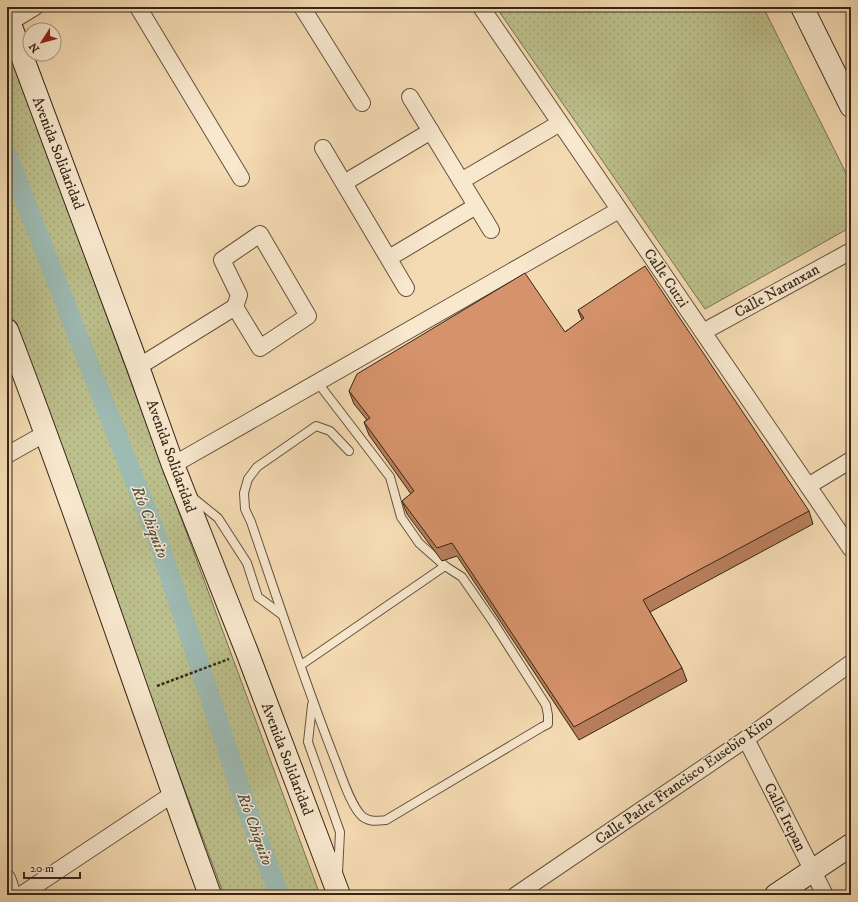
<svg xmlns="http://www.w3.org/2000/svg" width="858" height="902" viewBox="0 0 858 902" font-family="'IM FELL DW Pica',serif">
<defs>
<pattern id="park-dots" width="8" height="8" patternUnits="userSpaceOnUse"><rect width="8" height="8" fill="#bcc08c"/><path d="M2 2h.1M6 6h.1" fill="none" stroke="#a2a578" stroke-width="1.8" stroke-linecap="round"/></pattern>
</defs>
<rect width="100%" height="100%" fill="#f5dbb3"/>
<filter id="stains"><feTurbulence type="fractalNoise" baseFrequency=".005" numOctaves="4"/><feColorMatrix values="0 0 0 0 .2 0 0 0 0 .09 0 0 0 0 .02 0 0 0 .5 -.17"/></filter>
<radialGradient id="worn" r=".72"><stop offset=".6" stop-color="#630" stop-opacity="0"/><stop offset="1" stop-color="#630" stop-opacity=".3"/></radialGradient>
<g fill="url(#park-dots)" stroke="#787352">
<path d="M496,7H763L851,183V227L705,309Z"/>
<path d="M8,48L320,895H224L7,313V49Z"/>
</g>
<g fill="none" stroke-linecap="round" stroke-linejoin="round">
<path stroke="#9dbab3" stroke-width="20" d="M7,155L158,540L247,809L279,895"/>
<defs>
<g id="lane">
<path d="M318,383L390,477L401,517L419,543L445,566L462,577L493,622L546,705L548,715V724L542,727L386,820C377,821 370,822 363,817C351,808 340,771 334,757C304,680 278,601 251,522L245,509L244,493L248,479L257,467L316,426L330,431L349,451"/>
<path d="M192,497L218,518L247,563L258,597L281,614"/>
<path d="M301,665L445,566"/>
<path d="M312,705L308,742L340,832L338,873"/>
</g>
<g id="street">
<path d="M138,7L241,178"/>
<path d="M302,7L362,103"/>
<path d="M481,7L851,549"/>
<path d="M7,24L35,7"/>
<path d="M410,97L491,230"/>
<path d="M323,148L406,288"/>
<path d="M461,181L560,123"/>
<path d="M344,183L431,131"/>
<path d="M260,234L308,316L260,348L235,307L239,295L222,260Z"/>
<path d="M389,258L476,206"/>
<path d="M703,332L851,251"/>
<path d="M138,367L235,307"/>
<path d="M7,455L46,433"/>
<path d="M173,465L619,210"/>
<path d="M808,486L851,460"/>
<path d="M746,739L825,895"/>
<path d="M7,878L13,895"/>
<path d="M21,895L173,794"/>
<path d="M516,895L746,739L851,663"/>
</g>
<g id="secondary">
<path d="M802,7L851,106"/>
<path d="M7,16L138,367L173,465L247,652L339,895"/>
<path d="M7,330C79,517 141,707 210,895"/>
<path d="M776,895L851,845"/>
</g>
</defs>
<use href="#lane" stroke="#65533e" stroke-width="10"/>
<use href="#street" stroke="#65533e" stroke-width="18"/>
<use href="#secondary" stroke="#352617" stroke-width="24"/>
<path stroke="#352617" stroke-width="2.5" stroke-dasharray="3 2" stroke-linecap="butt" d="M157,686L229,659"/>
<use href="#lane" stroke="#f8e8ce" stroke-width="8"/>
<use href="#street" stroke="#f8e8ce" stroke-width="16"/>
<use href="#secondary" stroke="#f8e8ce" stroke-width="22"/>
</g>
<path fill="#b87e5c" stroke="#352617" d="M578,310L809,511L813,524L650,612L682,668L687,681L579,740L457,556L442,561L407,514L402,501L411,494L369,435L364,422L367,420L354,404L349,391L565,332L582,320Z"/>
<path fill="#d6936b" stroke="#352617" d="M645,266L809,511L643,600L682,668L574,727L452,543L437,548L402,501L414,491L364,422L370,418L349,391L357,374L525,273L565,332L584,318L578,310Z"/>
<g text-anchor="middle" dominant-baseline="central" stroke-width="3" stroke-linejoin="round" paint-order="stroke">
<g font-size="15" fill="#352617" stroke="#f8e8ce">
<text transform="translate(58 153) rotate(69)">Avenida Solidaridad</text>
<text transform="translate(666 278) rotate(56)">Calle Cutzi</text>
<text transform="translate(777 291) rotate(-29)">Calle Naranxan</text>
<text transform="translate(171 456) rotate(70)">Avenida Solidaridad</text>
<text transform="translate(287 759) rotate(69)">Avenida Solidaridad</text>
<text transform="translate(684 780) rotate(-35)">Calle Padre Francisco Eusebio Kino</text>
<text transform="translate(785 817) rotate(63)">Calle Irepan</text>
</g>
<g font-size="16" font-style="italic" fill="#545246" stroke="#f8e8ce">
<text transform="translate(150 522) rotate(69)">Río Chiquito</text>
<text transform="translate(255 829) rotate(70)">Río Chiquito</text>
</g>
</g>
<rect width="858" height="902" fill="none" stroke="#f5dbb3" stroke-width="24"/>
<rect x="8" y="8" width="842" height="886" fill="none" stroke="#352617" stroke-width="2"/>
<rect x="12" y="12" width="834" height="878" fill="none" stroke="#352617"/>
<g transform="translate(42 42) rotate(234)"><circle r="19" fill="#f8e8ce" stroke="#aa9a85"/>
<path d="M0-3L7 15L0 10L-7 15Z" fill="#8f2418"/>
<text y="-6" font-size="11" font-weight="bold" text-anchor="middle" fill="#352617">N</text>
</g>
<path d="M24 872v6h56v-6" fill="none" stroke="#352617" stroke-width="2"/>
<text x="30" y="872" font-size="12" fill="#352617" stroke="#f8e8ce" stroke-width="3" paint-order="stroke">20 m</text>
<rect width="100%" height="100%" filter="url(#stains)"/>
<rect width="100%" height="100%" fill="url(#worn)"/>
</svg>
